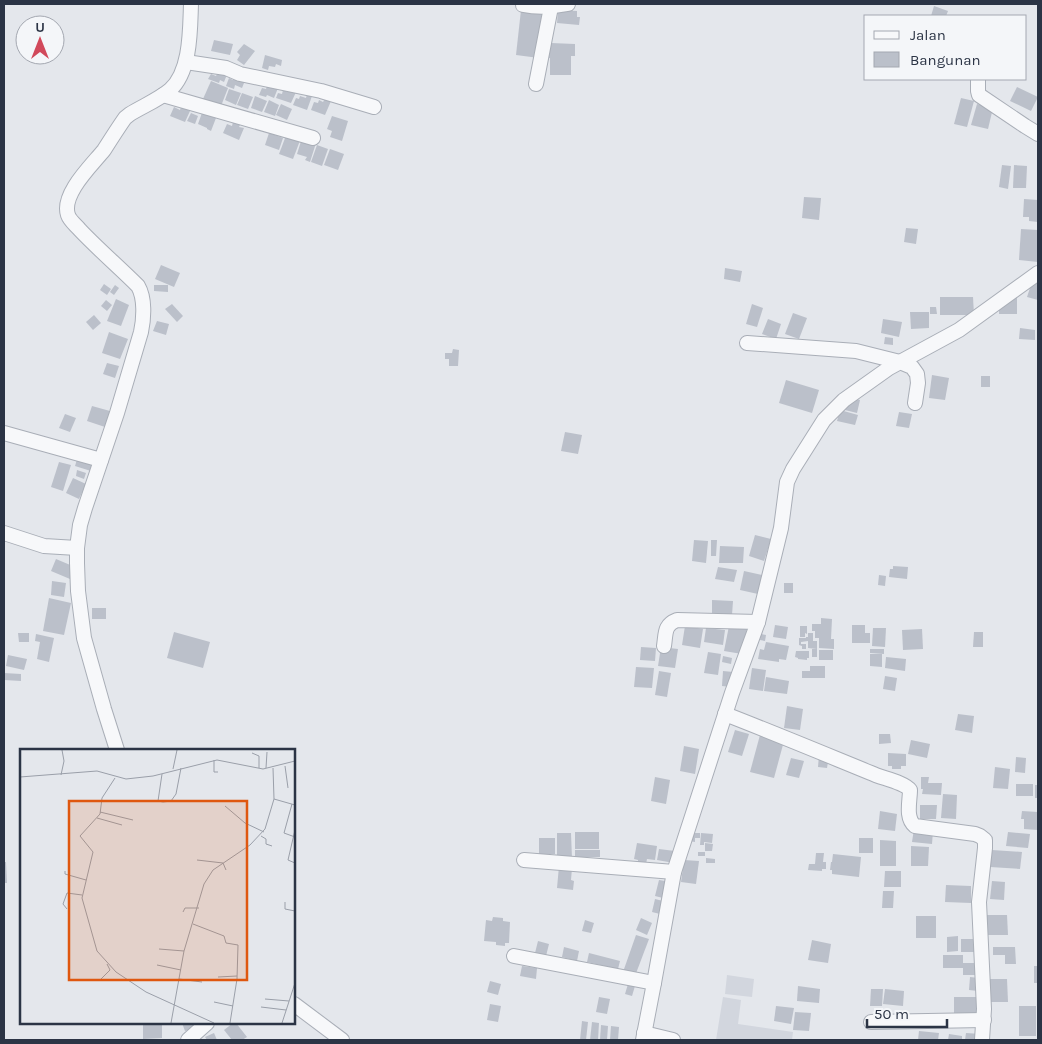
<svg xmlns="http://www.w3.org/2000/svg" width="1042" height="1044" viewBox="0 0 1042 1044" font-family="Karla,sans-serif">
<rect width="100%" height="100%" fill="#e4e7ec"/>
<g fill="#d2d6de">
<path d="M727,975L754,979L752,997L725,994Z"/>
<path d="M723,997L741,1000L738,1024L793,1032L792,1040H716Z"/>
</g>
<g fill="#bbc0ca">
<path d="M934,6L948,11L946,16H931Z"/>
<path d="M521,10L544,13L539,58L516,55Z"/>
<path d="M558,10L577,11V17H580L579,25L557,23Z"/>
<path d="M214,40L233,44L230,55L211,51Z"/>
<path d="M551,43L575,44V56H571V75H550V58H546L547,47H551Z"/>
<path d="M244,44L255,51L244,65L237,60L240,55L237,52Z"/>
<path d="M265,55L282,60L281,66L276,64L275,67L269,66L268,70L262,68Z"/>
<path d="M218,72H228L224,82L220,80L219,83L208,79L211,74L216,76Z"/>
<path d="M235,77L246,78L242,88L235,85L234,89L226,86L229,78L233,80Z"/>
<path d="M211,81L228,88L221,106L203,99Z"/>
<path d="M272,85L278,88L274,98L267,95L266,97L259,95L262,88L266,89L267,86L271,88Z"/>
<path d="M1017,87L1038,97L1031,111L1010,101Z"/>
<path d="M229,89L241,93L236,105L225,100Z"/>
<path d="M289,89L296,92L291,103L276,98L278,93L282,94L283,90L288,92Z"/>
<path d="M242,93L253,97L248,109L237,105Z"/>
<path d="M307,94L312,96L307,110L293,105L296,98L299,99L300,96L306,98Z"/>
<path d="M255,96L267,101L262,112L251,108Z"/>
<path d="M961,98L974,101L967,127L954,124Z"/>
<path d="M325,99L331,101L325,115L311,110L314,102L318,103L319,100L323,102Z"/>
<path d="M269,100L279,105L275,116L264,112Z"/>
<path d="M281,104L292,109L287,120L276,115Z"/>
<path d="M977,104L993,108L988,129L971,125Z"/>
<path d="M174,107L180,110L181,107L190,111L185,122L170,116Z"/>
<path d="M203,110L207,112L206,115L216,118L211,131L207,129V128L198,124Z"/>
<path d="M191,113L198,116L195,124L187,121Z"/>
<path d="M332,116L348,121L342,141L330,137L332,131L327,129Z"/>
<path d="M233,122L240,125L239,127L244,128L239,140L223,133L227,124L232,126Z"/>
<path d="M269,133L283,138L279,150L265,145Z"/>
<path d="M287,133L301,138L293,159L279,154Z"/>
<path d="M302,138L316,143L310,162L305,160L307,157L297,154Z"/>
<path d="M317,145L328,149L322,166L311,162Z"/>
<path d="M330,149L344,154L338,170L324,165Z"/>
<path d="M1002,165L1011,166L1008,189L999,187Z"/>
<path d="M1014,165L1027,166L1026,188H1013Z"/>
<path d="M804,197L821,198L819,220L802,218Z"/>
<path d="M1024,199L1038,200V222L1029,221V217H1023Z"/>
<path d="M906,228L918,229L916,244L904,242Z"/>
<path d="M1021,229L1038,230V262L1019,260Z"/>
<path d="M161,265L180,273L174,287L155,279Z"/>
<path d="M725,268L742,271L740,282L724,279Z"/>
<path d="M1032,282L1038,284V300L1027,297Z"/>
<path d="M104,284L111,289L107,295L100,290Z"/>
<path d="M115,285L119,288L114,295L110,292Z"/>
<path d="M154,285H168V292L154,291Z"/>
<path d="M940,297H973L974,315H940Z"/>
<path d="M1007,297L1017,298V314H999V303Z"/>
<path d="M116,299L129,305L121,326L107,321Z"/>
<path d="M106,300L112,305L107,311L101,306Z"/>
<path d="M172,304L183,316L177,322L165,309Z"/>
<path d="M752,304L763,308L757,327L746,324Z"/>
<path d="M930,307H936L937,314H930Z"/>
<path d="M910,312H929V328L911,329Z"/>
<path d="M793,313L807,318L799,339L785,334Z"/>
<path d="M94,315L101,323L93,330L86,322Z"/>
<path d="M768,319L781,324L776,339L762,334Z"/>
<path d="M883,319L902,322L899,337L881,333Z"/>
<path d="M157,321L169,324L166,335L153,331Z"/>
<path d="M1020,328L1035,330V340L1019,339Z"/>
<path d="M109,332L128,339L120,359L102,353Z"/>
<path d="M885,337L893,338V345L884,344Z"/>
<path d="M453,349L459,350L458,366H449V359H445V353H452Z"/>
<path d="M107,363L119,366L115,378L103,374Z"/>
<path d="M932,375L949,378L945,400L929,398Z"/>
<rect x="981" y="376" width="9" height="11"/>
<path d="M786,380L819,390L812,413L779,403Z"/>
<path d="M849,397L860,400L857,413L845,410Z"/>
<path d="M92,406L110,411L105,427L87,421Z"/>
<path d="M840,410L858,415L855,425L837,421Z"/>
<path d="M899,412L912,414L909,428L896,426Z"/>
<path d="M65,414L76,418L70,432L59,428Z"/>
<path d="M565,432L582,435L578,454L561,451Z"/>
<path d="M78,456L97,462L94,472L75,466Z"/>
<path d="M59,462L71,465L63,491L51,487Z"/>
<path d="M77,470L86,473L84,479L76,476Z"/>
<path d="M73,478L86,484L79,499L66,493Z"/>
<path d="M755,535L771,539L764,561L749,556Z"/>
<path d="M694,540L708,541L706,563L692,561Z"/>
<path d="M711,540H717L716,556H711Z"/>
<path d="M720,546L744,547L743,563H719Z"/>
<path d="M56,559L75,567L70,579L51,571Z"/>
<path d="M893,566L908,567L907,579L889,577L890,569H893Z"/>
<path d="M718,567L737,570L734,582L715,579Z"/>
<path d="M744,571L762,575L758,594L740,590Z"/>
<path d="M879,575L886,576L885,586L878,585Z"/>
<path d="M52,581L66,583L64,597L51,595Z"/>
<rect x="784" y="583" width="9" height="10"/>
<path d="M49,598L71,603L64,635L43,631Z"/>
<path d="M712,600L733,601L732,615L712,614Z"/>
<rect x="92" y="608" width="14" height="11"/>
<path d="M821,618L832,619L831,639H834V649L819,648V638H815V631H812V624H821Z"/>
<path d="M775,625L788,627L786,639L773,637Z"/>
<path d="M852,625H865V633H870V643H852Z"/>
<path d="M685,626L703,629L700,648L682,645Z"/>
<path d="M729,626L747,629L742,654L724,651Z"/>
<path d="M800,626H807V634L805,633V637H800Z"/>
<path d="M706,628L725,630L723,645L704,642Z"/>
<path d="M873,628H886L885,647L872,646Z"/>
<path d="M922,629L923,649L903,650L902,630Z"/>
<path d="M174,632L210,642L203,668L167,658Z"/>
<path d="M974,632H983V647H973Z"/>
<path d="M18,633H29V642H19Z"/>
<path d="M808,633H813V641H817V649L808,648V641L801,642V644H806V649H802V646L799,645V638H806V637H808Z"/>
<path d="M36,634L54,638L49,662L37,659L40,642L35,641Z"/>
<path d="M761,634L766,635L765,641L760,640Z"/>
<path d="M766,642L789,646L786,660L779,659V662L758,659L760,649L764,650Z"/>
<path d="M641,647L656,648L655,661L640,660Z"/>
<path d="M661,647L678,649L675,668L658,666Z"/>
<rect x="812" y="649" width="5" height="8"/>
<path d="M870,649H884V654L870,653Z"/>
<rect x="819" y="650" width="14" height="10"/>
<path d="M796,651H809V658H807V660L798,659V658L795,657Z"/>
<path d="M708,652L721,654L718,675L704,673Z"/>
<path d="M870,654H882V667L870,666Z"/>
<path d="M8,655L27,659L24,670L6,666Z"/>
<path d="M723,656L732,658L731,664L722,662Z"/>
<path d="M886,657L906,659L905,671L885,668Z"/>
<path d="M810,666H825V678H802V671H810Z"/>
<path d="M636,667L654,668L652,688L634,687Z"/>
<path d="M752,668L766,670L763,691L749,689Z"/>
<path d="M659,671L671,673L667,697L655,695Z"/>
<path d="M723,671L733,672L731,687L722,686Z"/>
<path d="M4,673L21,674V681L4,680Z"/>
<path d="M885,676L897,678L895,691L883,689Z"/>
<path d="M766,677L789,681L787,694L764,691Z"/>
<path d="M787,706L803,709L800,730L784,728Z"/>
<path d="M958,714L974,716L972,733L955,730Z"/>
<path d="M735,730L749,734L742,756L728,752Z"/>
<path d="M879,734H890L891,743L879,744Z"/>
<path d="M760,735L784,741L774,778L750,772Z"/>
<path d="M911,740L930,744L927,758L908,754Z"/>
<path d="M684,746L699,749L695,774L680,771Z"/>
<path d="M888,753L906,754V766H901V769H892V766H888Z"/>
<path d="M819,755L829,756L827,768L818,767Z"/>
<path d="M1016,757L1026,758L1025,773L1015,772Z"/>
<path d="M791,758L804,761L799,778L786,775Z"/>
<path d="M995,767L1010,769L1008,789L993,788Z"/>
<path d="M655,777L670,780L666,804L651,801Z"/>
<path d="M921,777H929L928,783H942L941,795L922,794L923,789H921Z"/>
<rect x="1016" y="784" width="17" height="12"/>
<rect x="1035" y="785" width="3" height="13"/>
<path d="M943,794L957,795L956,819L941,818Z"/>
<path d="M920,805H937L936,819H920Z"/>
<path d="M880,811L897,814L895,831L878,829Z"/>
<path d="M1022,811L1038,812V830L1024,829V819H1021Z"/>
<path d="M914,829L933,831L932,844L912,842Z"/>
<rect x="575" y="832" width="24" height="17"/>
<path d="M1008,832L1030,834L1028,848L1006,846Z"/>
<path d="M557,833H571L572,859H557Z"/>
<path d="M690,833H700V838H695V842L689,841Z"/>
<path d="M701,833L713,834L712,843L704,842V845H700Z"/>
<path d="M539,838H555V854H551V856H545V855H539Z"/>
<rect x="859" y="838" width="14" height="15"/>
<path d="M880,840L896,841V866H880Z"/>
<path d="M637,843L657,846L655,860L647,859L646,864L638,863V860L634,859Z"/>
<path d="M705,843L713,844L712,851H705Z"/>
<path d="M911,846L929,847L928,866H911Z"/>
<path d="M659,849L675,851L674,863L657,860Z"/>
<rect x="575" y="850" width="25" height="7"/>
<path d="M992,850L1022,852L1020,869L990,867Z"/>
<rect x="698" y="852" width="7" height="4"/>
<path d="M816,853H824L823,862H826V869H822V871L808,870L809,864H815Z"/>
<path d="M833,854L861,857L859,877L832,874V870H830L831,862H832Z"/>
<path d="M706,858L715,859V863H706Z"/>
<path d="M684,860L699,861L696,884L681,882Z"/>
<path d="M4,862H6L7,883H4Z"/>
<path d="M559,866L572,868L571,880L574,881L573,890L557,888Z"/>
<path d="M885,871H901V887H884Z"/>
<path d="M659,880L671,882L667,899L655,896Z"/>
<path d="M992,881L1005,882L1004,900L990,899Z"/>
<path d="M946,885L971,886V903L945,902Z"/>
<path d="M883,891H894L893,908H882Z"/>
<path d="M655,899L667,902L664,915L652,912Z"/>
<path d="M987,915H1007L1008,935H987Z"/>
<rect x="916" y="916" width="20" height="22"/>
<path d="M493,917L503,918V921L510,922L509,943H505V946L496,945V942L484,941L486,920L492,921Z"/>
<path d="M641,918L652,923L647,935L636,930Z"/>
<path d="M585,920L594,923L591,933L582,931Z"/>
<path d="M636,935L649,939L635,976L623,972Z"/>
<path d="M958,936V951L947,952V937Z"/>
<rect x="961" y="939" width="18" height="13"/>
<path d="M812,940L831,944L828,963L808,960Z"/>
<path d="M538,941L549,944L546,956L535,953Z"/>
<path d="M564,947L579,951L577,961L562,957Z"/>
<path d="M993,947H1015L1016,964H1005V955H993Z"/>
<path d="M589,953L620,961L618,969L587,962Z"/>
<path d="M943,955H963V963H977V975H963V968H943Z"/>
<path d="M522,966L537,968L536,979L520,976Z"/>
<rect x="1034" y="966" width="4" height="17"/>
<path d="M970,977L979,978L978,991L969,990Z"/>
<path d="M990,979H1007L1008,1002H990Z"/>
<path d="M490,981L501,984L498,995L487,992Z"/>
<path d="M628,984L635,986L632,996L625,994Z"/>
<path d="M798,986L820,989L819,1003L797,1001Z"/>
<path d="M871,989H883L882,1006H870Z"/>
<path d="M885,989L904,991L903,1006L883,1004Z"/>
<path d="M599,997L610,999L607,1014L596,1012Z"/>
<path d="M954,997H979L978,1014H954Z"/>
<path d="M490,1004L501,1006L498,1022L487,1020Z"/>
<path d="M776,1006L794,1008L791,1024L774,1021Z"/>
<rect x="1019" y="1006" width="17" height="30"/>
<path d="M795,1012L811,1013L809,1031L793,1030Z"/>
<path d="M582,1021L588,1022L586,1040H580Z"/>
<path d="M592,1022L599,1023L598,1040H590Z"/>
<path d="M143,1023H162V1038L143,1039Z"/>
<path d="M182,1023H199L200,1027L185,1031Z"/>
<path d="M233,1023H236L247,1037L242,1040H232L224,1030Z"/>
<path d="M601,1025L608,1026L607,1040H600Z"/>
<path d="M611,1026L619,1027L618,1040H610Z"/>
<path d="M919,1031L939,1033L938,1040H918Z"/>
<path d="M214,1033L217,1040H207L205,1037Z"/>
<path d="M966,1033L981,1034V1040H965Z"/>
<path d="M949,1034L962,1036V1040H948Z"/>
</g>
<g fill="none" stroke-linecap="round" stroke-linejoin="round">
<defs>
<g id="minor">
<path d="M523,4V5C538,8 553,7 568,4"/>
<path d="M186,62L226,68L240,74L321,91L374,107"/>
<path d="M978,79V91L979,95L1025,126L1038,134"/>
<path d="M536,84L551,7"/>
<path d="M163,95L313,138"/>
<path d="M747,343L856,351L900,362L912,367L917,374L918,383L915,403"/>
<path d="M4,433L101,460"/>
<path d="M4,533L44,546L77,548"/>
<path d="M664,646C666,633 664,625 677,620L758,622"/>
<path d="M725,714C774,733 822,753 871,773C881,778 904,782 910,790C910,801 905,818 915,826L975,834L980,836L985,840V848L979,902L984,1009L982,1040"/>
<path d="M117,750L104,709L84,638L78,591L77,563V548L80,525L85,508L117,413L141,332C144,318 145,298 138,286C119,267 98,249 80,230C76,225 70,221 68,215C61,194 92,165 104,150C111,139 118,128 125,118L130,114C143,106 158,100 170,90C191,71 190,30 191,4"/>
<path d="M524,860L674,872"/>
<path d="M514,956L654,983"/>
<path d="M294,1004L342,1040"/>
<path d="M871,1022L984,1020"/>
<path d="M644,1033L673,1040"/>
<path d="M188,1040L207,1023"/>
<path d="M643,1040L654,983L674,872L732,693L758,622L781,528L787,482L793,469L824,420L844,400L889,368L959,330L1038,273"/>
</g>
</defs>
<use href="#minor" stroke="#a9aeb7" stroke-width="16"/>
<use href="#minor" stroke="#f7f8fa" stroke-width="14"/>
</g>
<g transform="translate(20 749)">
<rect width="275" height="275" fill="#e4e7ec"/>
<path fill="none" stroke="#9a9fa9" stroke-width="1" d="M232,4L239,7V19M194,11V23H198M265,17L268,39M246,19L247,3M153,20L157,1M142,25L138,52L143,53L151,52L156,45L161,19M41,26L44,12L42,1M0,28L77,22L106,30L133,27L197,11L243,20L275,12M95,29L82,49L80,65L60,87L73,103L62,149L77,202L96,223L126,243L194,274M254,50L275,56M272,55L264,84L275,88M205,57L225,74L244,83M80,63L113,71M77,69L102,76M275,81L268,111L275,114M241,87L246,90V95L252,97M177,111L203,114L206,121M45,122V125L66,131M265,153V160L275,162M47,160L43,155L47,144L62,146M163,163L165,159H179M173,175L204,187L206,194L218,196L217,230L210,274M139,200L164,202M137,216L161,221M198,228L217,227M159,230L182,233M80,231L90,221L87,215M245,250L269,252M194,253L213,257M241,258L266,261M151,274L164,202L184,135L193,121L230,96L245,80L254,50L253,19M262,274L275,234"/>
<path fill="#df570f" fill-opacity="0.15" stroke="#df570f" stroke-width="2.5" d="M49,52H227V231H49Z"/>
<rect width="275" height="275" fill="none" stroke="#2b3445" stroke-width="2.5"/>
</g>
<rect width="1042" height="1044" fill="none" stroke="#2b3445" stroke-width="10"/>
<rect x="864" y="15" width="162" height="65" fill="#f4f6f9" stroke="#a4a8b1"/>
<rect x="874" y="31" width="25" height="8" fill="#f7f8fa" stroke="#a4a8b1"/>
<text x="910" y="40" font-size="15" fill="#2b3445">Jalan</text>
<rect x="874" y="52" width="25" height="15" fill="#bbc0ca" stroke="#a4a8b1"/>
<text x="910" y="65" font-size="15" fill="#2b3445">Bangunan</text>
<g transform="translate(40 40)"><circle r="24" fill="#f4f6f9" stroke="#a4a8b1"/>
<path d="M0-4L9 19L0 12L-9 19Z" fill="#d1495b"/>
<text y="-8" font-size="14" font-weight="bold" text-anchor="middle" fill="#2b3445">U</text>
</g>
<path d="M867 1019v8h80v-8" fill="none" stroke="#2b3445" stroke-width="2.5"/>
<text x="874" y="1019" font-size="15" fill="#2b3445" stroke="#f4f6f9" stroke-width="4" paint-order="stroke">50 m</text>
</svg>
